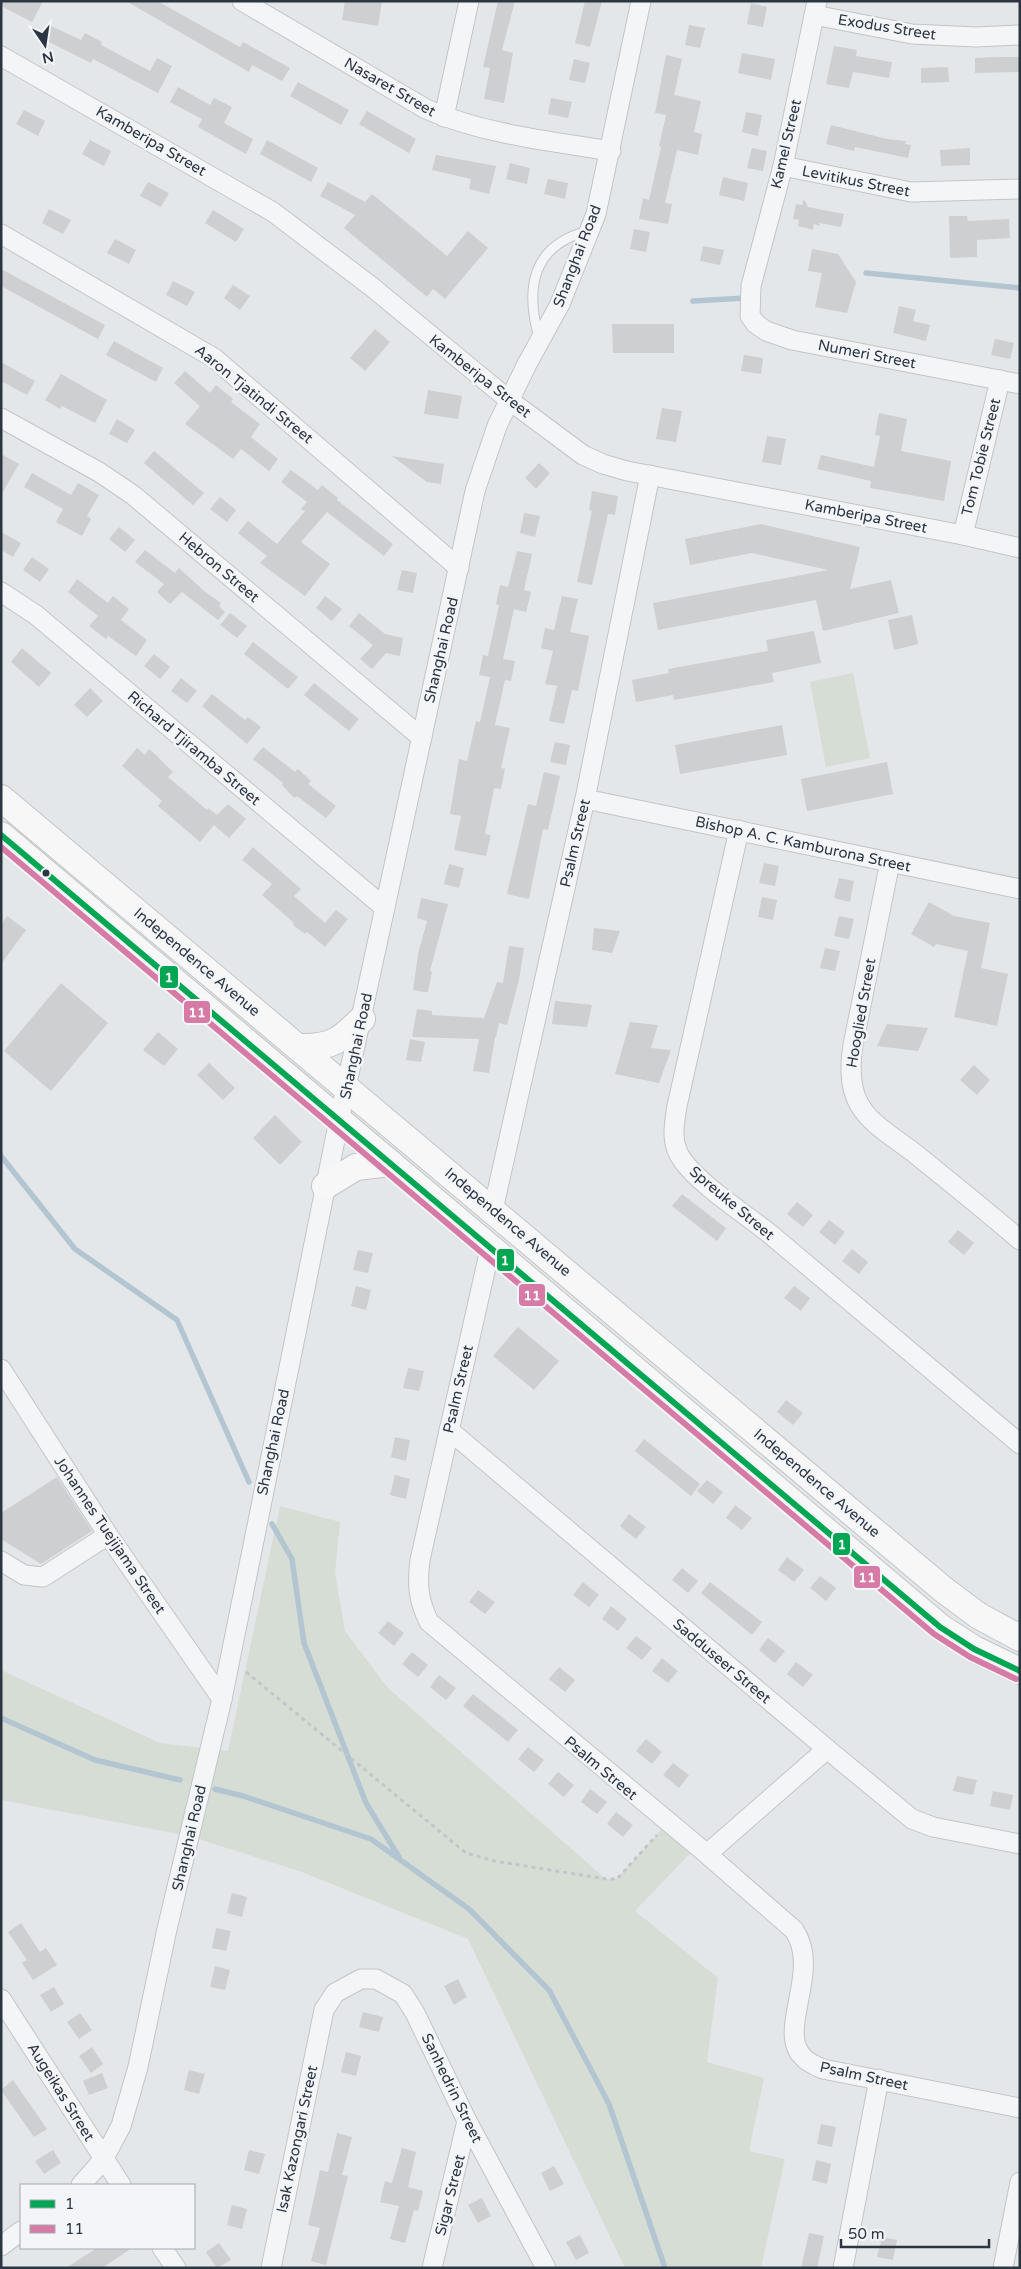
<svg xmlns="http://www.w3.org/2000/svg" width="1021" height="2269" viewBox="0 0 1021 2269" font-family="'Varela Round',sans-serif">
<rect width="100%" height="100%" fill="#e4e7e9"/>
<g fill="#d6ddd5">
<path d="M853,673L870,758L826,767L810,682Z"/>
<path d="M280,1506L340,1522L335,1573L345,1631L388,1688L606,1879H617L667,1823L697,1846L635,1911L718,1978L707,2062L764,2078L749,2151L785,2159L761,2268H625L468,1939L302,1872L189,1836L1,1800V1670L160,1743L228,1751Z"/>
</g>
<g fill="none" stroke-linecap="round" stroke-linejoin="round">
<g stroke="#b4c5d2" stroke-width="5.5">
<path d="M866,273L1020,288"/>
<path d="M693,301L745,298"/>
<path d="M1,1156L75,1249L177,1320L249,1482"/>
<path d="M272,1524L292,1559L304,1643L366,1803L399,1857"/>
<path d="M1,1718L95,1760L180,1780"/>
<path d="M215,1789L243,1796L371,1839L469,1909L549,1990L609,2104L665,2268"/>
</g>
</g>
<g fill="#cdcfd1">
<path d="M1,1H43L32,22L1,6Z"/>
<path d="M126,1H157L240,47L243,42L290,68L282,81L252,65L249,72Z"/>
<path d="M345,1H382L378,26L342,20Z"/>
<path d="M498,1H515L502,50L513,53L504,103L484,99L490,68L483,67Z"/>
<path d="M585,1H602L590,47L575,43Z"/>
<path d="M751,3L767,7L763,27L747,24Z"/>
<path d="M49,25L81,40L85,33L102,42L101,45L150,71L157,58L172,66L158,93L93,59L91,63L43,39Z"/>
<path d="M689,25L705,28L700,48L685,45Z"/>
<path d="M834,46L857,50L856,56L892,62L889,78L853,72L849,88L826,84Z"/>
<path d="M742,53L775,59L771,80L738,73Z"/>
<path d="M666,55L682,59L674,95L701,101L694,132L702,134L698,155L677,150L665,203L672,204L668,224L639,219L643,198L649,200L661,147L659,146L666,115L655,113Z"/>
<path d="M996,57H1020V72L975,73V58Z"/>
<path d="M574,59L590,63L585,83L569,80Z"/>
<path d="M948,67L949,82L921,83V68Z"/>
<path d="M298,82L349,110L341,125L290,96Z"/>
<path d="M178,87L210,105L214,98L232,107L224,123L253,139L246,154L198,127L202,119L170,102Z"/>
<path d="M551,98L572,102L568,118L548,114Z"/>
<path d="M24,110L45,121L38,136L16,124Z"/>
<path d="M367,111L416,139L409,153L359,124Z"/>
<path d="M746,112L762,115L758,136L742,132Z"/>
<path d="M831,125L887,139L906,141L905,144L911,145L908,158L855,147L854,151L826,144Z"/>
<path d="M90,140L111,151L104,166L82,154Z"/>
<path d="M267,140L318,168L311,182L260,154Z"/>
<path d="M752,148L767,151L763,171L747,168Z"/>
<path d="M970,148V165L941,166L940,150Z"/>
<path d="M436,155L496,166L489,194L469,189L471,179L432,170Z"/>
<path d="M510,163L530,168L527,184L506,179Z"/>
<path d="M723,177L748,183L744,201L719,195Z"/>
<path d="M548,179L568,183L565,199L544,194Z"/>
<path d="M148,182L169,193L161,207L140,196Z"/>
<path d="M328,182L365,202L372,194L447,256L468,231L488,248L445,299L433,289L427,297L344,228L355,215L320,196Z"/>
<path d="M804,199L808,207L844,214L841,227L819,223L820,226L814,224L813,230L798,226L799,220L793,219L796,204L802,205Z"/>
<path d="M49,209L71,220L63,234L42,223Z"/>
<path d="M213,210L244,229L236,242L205,223Z"/>
<path d="M949,216H967L968,221L1009,219L1010,238L977,240V257L950,258Z"/>
<path d="M634,229L650,232L646,252L630,249Z"/>
<path d="M115,239L136,250L129,264L107,253Z"/>
<path d="M703,246L724,250L720,265L700,261Z"/>
<path d="M812,249L838,254L856,282L847,313L815,307L822,273L808,271Z"/>
<path d="M1,269L105,325L98,339L1,286Z"/>
<path d="M173,281L195,292L187,306L166,295Z"/>
<path d="M233,285L250,296L240,310L224,298Z"/>
<path d="M899,306L916,310L913,321L930,325L926,341L893,333Z"/>
<path d="M612,324H674V353H613Z"/>
<path d="M375,329L390,342L365,371L350,358Z"/>
<path d="M995,339L1014,343L1010,359L991,355Z"/>
<path d="M114,341L163,368L156,382L106,355Z"/>
<path d="M744,355L763,358L761,374L741,371Z"/>
<path d="M1,362L35,381L27,395L1,381Z"/>
<path d="M185,371L210,393L216,385L233,399L231,402L260,424L251,437L278,459L269,471L241,449L233,459L185,424L200,406L174,383Z"/>
<path d="M61,374L107,400L95,423L62,406L60,409L45,400Z"/>
<path d="M428,390L462,396L458,419L424,414Z"/>
<path d="M662,408L682,411L676,442L656,439Z"/>
<path d="M879,413L907,419L901,451L951,461L944,501L870,488L871,481L817,469L821,455L874,467L880,436L875,435Z"/>
<path d="M117,419L135,430L127,443L109,434Z"/>
<path d="M767,436L786,439L781,465L762,462Z"/>
<path d="M154,451L204,493L193,505L144,463Z"/>
<path d="M1,454L19,464L1,495Z"/>
<path d="M392,456L444,464L441,484L427,482Z"/>
<path d="M539,463L550,473L536,489L525,478Z"/>
<path d="M291,470L318,490L322,485L338,498L337,500L393,544L384,556L327,512L301,542L330,564L305,596L260,563L267,556L238,533L248,521L277,544L305,511L301,509L307,502L281,482Z"/>
<path d="M32,473L71,495L78,483L99,495L87,516L91,519L82,536L56,522L63,509L24,487Z"/>
<path d="M592,491L618,496L615,515L608,514L592,585L577,582L592,511L589,510Z"/>
<path d="M220,497L236,510L227,522L210,509Z"/>
<path d="M524,513L540,516L535,537L520,533Z"/>
<path d="M761,524L860,547L850,589L891,580L899,613L823,631L816,600L658,630L653,603L828,570L752,553L690,565L685,539Z"/>
<path d="M119,527L135,540L125,552L109,539Z"/>
<path d="M1,532L21,543L13,557L1,550Z"/>
<path d="M145,550L175,573L179,568L204,591L221,603L219,606L225,612L218,620L182,592L170,604L157,592L164,584L135,562Z"/>
<path d="M517,551L532,554L524,590L531,592L526,612L514,609L503,659L515,661L511,681L505,680L495,725L510,728L501,768L505,769L501,789L494,788L485,834L491,835L486,856L454,850L461,816L450,814L459,759L467,761L476,721L480,722L490,677L479,675L483,655L488,656L499,605L496,604L500,585L508,587Z"/>
<path d="M32,557L49,569L40,582L23,570Z"/>
<path d="M402,570L417,573L413,593L397,590Z"/>
<path d="M77,579L108,603L113,596L129,609L121,620L147,640L136,656L108,636L106,639L89,626L98,616L68,592Z"/>
<path d="M325,596L342,609L332,621L316,608Z"/>
<path d="M562,596L578,599L570,632L589,636L578,691L572,690L564,724L549,721L557,686L545,684L553,651L541,648L545,628L554,630Z"/>
<path d="M230,613L247,626L237,638L220,625Z"/>
<path d="M359,613L385,634L403,638L400,656L386,653L372,669L360,659L373,645L349,626Z"/>
<path d="M912,615L918,644L894,650L888,620Z"/>
<path d="M814,631L821,663L772,673L774,682L674,700L673,695L636,702L632,680L669,673L668,669L768,651L766,640Z"/>
<path d="M253,642L298,677L288,689L244,654Z"/>
<path d="M22,648L51,673L39,687L11,662Z"/>
<path d="M154,654L170,667L160,679L144,666Z"/>
<path d="M181,678L197,691L187,703L171,691Z"/>
<path d="M314,683L359,719L349,731L304,695Z"/>
<path d="M90,688L103,701L87,717L74,705Z"/>
<path d="M212,694L245,720L248,717L261,727L247,744L202,706Z"/>
<path d="M782,725L787,755L680,774L675,745Z"/>
<path d="M555,742L570,745L566,765L550,762Z"/>
<path d="M263,747L295,772L298,769L311,781L308,784L336,806L326,818L297,796L294,798L282,785L283,783L253,759Z"/>
<path d="M137,748L145,755L149,749L157,756L173,772L168,777L207,810L208,808L217,815L228,804L246,819L229,838L214,825L200,842L158,806L162,801L122,766Z"/>
<path d="M887,762L893,794L807,811L801,779Z"/>
<path d="M544,772L560,776L548,830L543,829L529,899L507,894L528,804L536,806Z"/>
<path d="M253,847L301,889L294,896L325,923L336,910L348,919L325,947L307,932L305,934L293,925L294,923L262,895L272,884L242,860Z"/>
<path d="M764,863L779,866L775,886L759,883Z"/>
<path d="M449,864L464,868L459,888L444,884Z"/>
<path d="M839,878L854,881L850,902L834,898Z"/>
<path d="M762,897L777,900L773,920L758,917Z"/>
<path d="M421,898L448,904L430,971L432,972L428,992H424L413,990L418,954L427,921L417,918Z"/>
<path d="M929,902L954,916L990,923L981,968L1008,974L997,1026L954,1017L968,951L936,944L934,947L911,934Z"/>
<path d="M7,916L26,930L1,964V925Z"/>
<path d="M839,916L854,919L849,939L834,936Z"/>
<path d="M594,928L620,931L612,953L592,950Z"/>
<path d="M509,946L524,948L519,980L507,1025L499,1023L496,1037H495L489,1073L473,1071L479,1039L412,1037L417,1009L432,1011V1015L484,1018L497,982L503,983Z"/>
<path d="M825,948L840,951L835,971L820,968Z"/>
<path d="M61,983L108,1023L51,1091L4,1051Z"/>
<path d="M555,1001L592,1005L587,1027L552,1024Z"/>
<path d="M630,1022L658,1025L651,1048L671,1050L659,1083L615,1074Z"/>
<path d="M887,1024L928,1028L918,1051L877,1046Z"/>
<path d="M158,1032L178,1049L164,1066L143,1050Z"/>
<path d="M410,1039L425,1042L421,1062L406,1060Z"/>
<path d="M209,1063L235,1088L223,1100L197,1075Z"/>
<path d="M974,1065L990,1080L977,1095L960,1080Z"/>
<path d="M275,1115L302,1142L280,1165L253,1138Z"/>
<path d="M682,1194L726,1228L717,1241L672,1206Z"/>
<path d="M797,1202L813,1215L803,1227L787,1214Z"/>
<path d="M829,1220L845,1232L835,1245L819,1232Z"/>
<path d="M958,1230L974,1243L964,1255L948,1242Z"/>
<path d="M852,1249L868,1262L859,1274L842,1261Z"/>
<path d="M358,1250L373,1253L368,1273L353,1270Z"/>
<path d="M356,1286L371,1290L366,1310L351,1306Z"/>
<path d="M794,1286L810,1298L801,1311L784,1298Z"/>
<path d="M518,1327L559,1361L534,1390L493,1356Z"/>
<path d="M408,1368L424,1371L419,1391L403,1388Z"/>
<path d="M786,1400L803,1413L793,1425L777,1412Z"/>
<path d="M395,1437L410,1440L406,1461L391,1457Z"/>
<path d="M644,1439L700,1484L691,1496L635,1451Z"/>
<path d="M395,1475L410,1479L406,1499L390,1495Z"/>
<path d="M57,1477L92,1531L41,1564L1,1539V1513Z"/>
<path d="M707,1480L723,1492L713,1504L697,1491Z"/>
<path d="M735,1505L752,1518L742,1530L726,1518Z"/>
<path d="M629,1514L646,1527L636,1539L620,1526Z"/>
<path d="M787,1557L804,1570L794,1582L778,1570Z"/>
<path d="M682,1568L698,1581L688,1593L672,1580Z"/>
<path d="M820,1576L836,1588L826,1601L810,1588Z"/>
<path d="M583,1582L599,1595L589,1607L573,1595Z"/>
<path d="M710,1582L762,1622L752,1635L701,1593Z"/>
<path d="M478,1590L495,1602L485,1614L469,1602Z"/>
<path d="M611,1606L627,1619L618,1631L602,1619Z"/>
<path d="M388,1621L404,1633L394,1646L378,1633Z"/>
<path d="M636,1636L652,1648L642,1660L626,1648Z"/>
<path d="M768,1638L785,1651L775,1663L759,1650Z"/>
<path d="M412,1652L428,1665L418,1677L402,1664Z"/>
<path d="M662,1658L678,1671L668,1683L652,1671Z"/>
<path d="M796,1662L813,1675L803,1687L787,1674Z"/>
<path d="M559,1667L575,1680L565,1692L549,1679Z"/>
<path d="M439,1675L456,1688L446,1700L430,1687Z"/>
<path d="M473,1694L518,1730L508,1742L463,1706Z"/>
<path d="M646,1739L662,1752L652,1764L636,1751Z"/>
<path d="M528,1747L544,1760L534,1772L518,1759Z"/>
<path d="M673,1763L689,1775L679,1788L663,1775Z"/>
<path d="M558,1772L574,1785L564,1797L548,1784Z"/>
<path d="M957,1776L977,1780L973,1795L953,1791Z"/>
<path d="M590,1789L607,1802L597,1814L581,1802Z"/>
<path d="M993,1791L1013,1795L1010,1810L990,1806Z"/>
<path d="M616,1812L633,1825L623,1837L607,1824Z"/>
<path d="M232,1893L247,1897L242,1917L227,1913Z"/>
<path d="M21,1923L40,1952L46,1948L57,1965L33,1980L22,1963L27,1960L8,1932Z"/>
<path d="M216,1928L231,1931L226,1951L212,1948Z"/>
<path d="M215,1966L230,1970L225,1990L210,1987Z"/>
<path d="M458,1979L467,1997L454,2005L444,1986Z"/>
<path d="M54,1987L64,2004L51,2012L40,1995Z"/>
<path d="M363,2012L383,2017L379,2032L359,2027Z"/>
<path d="M80,2013L92,2030L79,2039L67,2022Z"/>
<path d="M92,2047L103,2064L91,2073L79,2056Z"/>
<path d="M346,2052L361,2056L356,2076L341,2072Z"/>
<path d="M189,2070L205,2074L199,2094L184,2090Z"/>
<path d="M102,2073L108,2088L89,2095L83,2081Z"/>
<path d="M13,2080L47,2129L34,2137L1,2090Z"/>
<path d="M821,2124L836,2127L832,2147L817,2144Z"/>
<path d="M337,2133L352,2137L342,2175L348,2176L326,2265L311,2261L320,2228L308,2225L320,2170L328,2172Z"/>
<path d="M402,2148L416,2152L408,2187L423,2191L418,2211L414,2210L405,2243L390,2239L399,2206L380,2202L385,2181L392,2183Z"/>
<path d="M53,2150L61,2163L44,2174L35,2161Z"/>
<path d="M249,2150L265,2154L259,2174L244,2170Z"/>
<path d="M816,2160L831,2164L827,2184L812,2180Z"/>
<path d="M554,2166L564,2184L550,2191L541,2173Z"/>
<path d="M482,2198L491,2216L478,2223L468,2205Z"/>
<path d="M232,2205L247,2209L242,2229L227,2225Z"/>
<path d="M809,2233L824,2236L817,2268H801Z"/>
<path d="M580,2235L589,2253L576,2260L566,2242Z"/>
<path d="M882,2237L897,2240L893,2260L877,2257Z"/>
<path d="M219,2243L231,2260L217,2268L206,2252Z"/>
<path d="M97,2248H132L102,2268H66Z"/>
</g>
<g fill="none" stroke-linecap="round" stroke-linejoin="round">
<defs>
<path id="service" d="M539,338C525,288 532,245 588,231"/>
<g id="minor">
<path d="M242,1L426,109C483,134 549,141 611,151"/>
<path d="M817,1L783,166L751,286L750,316L756,324L766,331L792,340L1020,384"/>
<path d="M814,15L912,34L976,37L1020,35"/>
<path d="M1,56L273,212L372,287L509,400L583,455L603,464L627,471L963,535L1020,548"/>
<path d="M444,117L469,1"/>
<path d="M783,166L911,192L1020,189"/>
<path d="M1,234L214,358L459,568"/>
<path d="M1,418L99,472L133,495L422,738"/>
<path d="M963,535L1000,380"/>
<path d="M1,592L36,615L385,908"/>
<path d="M585,799L1020,889"/>
<path d="M739,830L677,1106C674,1125 670,1144 683,1161C702,1187 749,1216 776,1239C857,1307 938,1376 1020,1444"/>
<path d="M890,862L853,1045C850,1065 849,1086 859,1104C870,1124 895,1138 913,1152C949,1181 985,1210 1020,1240"/>
<path d="M493,1210L585,799L650,475"/>
<path d="M490,1249L420,1560C417,1584 418,1600 429,1622L707,1854L794,1930C822,1971 776,2031 803,2057C808,2063 816,2066 823,2069L1020,2108"/>
<path d="M1,1369L108,1535L222,1699"/>
<path d="M449,1430L827,1749L912,1819L933,1827L1020,1844"/>
<path d="M1,1561L24,1575L43,1577L108,1535"/>
<path d="M707,1854L827,1749"/>
<path d="M1,1999L121,2185"/>
<path d="M81,2185L103,2160L121,2126L138,2067L167,1929L222,1699L339,1120L475,491L497,426L527,364L560,304L596,214L641,1"/>
<path d="M1,2246L21,2231"/>
<path d="M162,2248L176,2268"/>
<path d="M271,2268L324,2010L335,1993L361,1979H376L403,1994L415,2013L467,2121L546,2268"/>
<path d="M432,2268L467,2121"/>
<path d="M843,2268L879,2079"/>
<path d="M1003,2268L1020,2182"/>
</g>
<g id="secondary">
<path d="M1,798L944,1590L979,1616L1020,1638"/>
<path d="M1,835L940,1627L974,1649L1020,1671"/>
<path d="M300,1047C331,1048 341,1040 362,1019"/>
<path d="M325,1186L356,1167L390,1163"/>
</g>
</defs>
<use href="#service" stroke="#c2c5c7" stroke-width="11"/>
<use href="#minor" stroke="#c2c5c7" stroke-width="21"/>
<use href="#secondary" stroke="#c2c5c7" stroke-width="28"/>
<path stroke="#c2c6c8" stroke-width="3" stroke-dasharray="4 4" stroke-linecap="butt" d="M246,1672L466,1853L494,1861L606,1879H617L657,1835"/>
<use href="#service" stroke="#f4f5f6" stroke-width="9"/>
<use href="#minor" stroke="#f4f5f6" stroke-width="19"/>
<use href="#secondary" stroke="#f7f7f8" stroke-width="26"/>
<defs>
<path id="bus-1" d="M1,835L940,1627L974,1649L1020,1671"/>
<path id="bus-2" d="M1,847L934,1634L970,1657L1016,1679"/>
</defs>
<use href="#bus-1" stroke="#f3f5f8" stroke-width="10"/>
<use href="#bus-2" stroke="#f3f5f8" stroke-width="10"/>
<use href="#bus-1" stroke="#00a651" stroke-width="6"/>
<use href="#bus-2" stroke="#d57ba5" stroke-width="6"/>
</g>
<circle fill="#2c3642" stroke="#f3f5f8" stroke-width="2" cx="46" cy="873" r="4.5"/>
<g text-anchor="middle" dominant-baseline="central" stroke-width="5" stroke-linejoin="round" paint-order="stroke">
<g font-size="15" fill="#2c3642" stroke="#f3f5f8">
<text transform="translate(887 27) rotate(9)">Exodus Street</text>
<text transform="translate(390 87) rotate(30)">Nasaret Street</text>
<text transform="translate(151 141) rotate(30)">Kamberipa Street</text>
<text transform="translate(786 144) rotate(-77)">Kamel Street</text>
<text transform="translate(856 181) rotate(11)">Levitikus Street</text>
<text transform="translate(577 256) rotate(-69)">Shanghai Road</text>
<text transform="translate(867 354) rotate(11)">Numeri Street</text>
<text transform="translate(480 376) rotate(38)">Kamberipa Street</text>
<text transform="translate(254 394) rotate(39)">Aaron Tjatindi Street</text>
<text transform="translate(981 457) rotate(-76)">Tom Tobie Street</text>
<text transform="translate(866 516) rotate(11)">Kamberipa Street</text>
<text transform="translate(219 567) rotate(40)">Hebron Street</text>
<text transform="translate(441 650) rotate(-77)">Shanghai Road</text>
<text transform="translate(194 748) rotate(40)">Richard Tjiramba Street</text>
<text transform="translate(575 843) rotate(-77)">Psalm Street</text>
<text transform="translate(803 844) rotate(12)">Bishop A. C. Kamburona Street</text>
<text transform="translate(197 962) rotate(40)">Independence Avenue</text>
<text transform="translate(861 1013) rotate(-80)">Hooglied Street</text>
<text transform="translate(356 1046) rotate(-78)">Shanghai Road</text>
<text transform="translate(732 1203) rotate(40)">Spreuke Street</text>
<text transform="translate(508 1222) rotate(40)">Independence Avenue</text>
<text transform="translate(458 1389) rotate(-77)">Psalm Street</text>
<text transform="translate(273 1442) rotate(-78)">Shanghai Road</text>
<text transform="translate(817 1483) rotate(40)">Independence Avenue</text>
<text transform="translate(110 1535) rotate(56)">Johannes Tuejijama Street</text>
<text transform="translate(722 1661) rotate(40)">Sadduseer Street</text>
<text transform="translate(601 1768) rotate(40)">Psalm Street</text>
<text transform="translate(189 1838) rotate(-77)">Shanghai Road</text>
<text transform="translate(864 2076) rotate(12)">Psalm Street</text>
<text transform="translate(452 2088) rotate(64)">Sanhedrin Street</text>
<text transform="translate(61 2092) rotate(58)">Augeikas Street</text>
<text transform="translate(297 2139) rotate(-78)">Isak Kazongari Street</text>
<text transform="translate(450 2195) rotate(-76)">Sigar Street</text>
</g>
</g>
<g stroke="#f3f5f8" stroke-width="2">
<rect x="159" y="965" width="20" height="24" rx="5" fill="#00a651"/>
<rect x="183" y="1000" width="28" height="24" rx="5" fill="#d57ba5"/>
<rect x="496" y="1248" width="19" height="24" rx="5" fill="#00a651"/>
<rect x="518" y="1283" width="28" height="24" rx="5" fill="#d57ba5"/>
<rect x="832" y="1532" width="19" height="24" rx="5" fill="#00a651"/>
<rect x="853" y="1565" width="28" height="24" rx="5" fill="#d57ba5"/>
</g>
<g font-size="14" text-anchor="middle" font-weight="bold" fill="#fff">
<text x="169" y="982">1</text>
<text x="197" y="1017">11</text>
<text x="505" y="1265">1</text>
<text x="532" y="1300">11</text>
<text x="842" y="1549">1</text>
<text x="867" y="1582">11</text>
</g>
<rect width="1021" height="2269" fill="none" stroke="#2c3642" stroke-width="5"/>
<rect x="20" y="2184" width="175" height="65" fill="#f3f5f8" stroke="#a3a9af"/>
<rect x="30" y="2200" width="25" height="8" fill="#00a651" stroke="#a3a9af"/>
<text x="65" y="2209" font-size="15" fill="#2c3642">1</text>
<rect x="30" y="2225" width="25" height="8" fill="#d57ba5" stroke="#a3a9af"/>
<text x="65" y="2234" font-size="15" fill="#2c3642">11</text>
<g transform="translate(45 45) rotate(167)" stroke="#f3f5f8" stroke-width="4" paint-order="stroke">
<path d="M0-4L9 19L0 12L-9 19Z" fill="#2c3642"/>
<text y="-8" font-size="14" font-weight="bold" text-anchor="middle" fill="#2c3642">N</text>
</g>
<path d="M841 2239v8h148v-8" fill="none" stroke="#2c3642" stroke-width="2.5"/>
<text x="848" y="2239" font-size="15" fill="#2c3642" stroke="#f3f5f8" stroke-width="4" paint-order="stroke">50 m</text>
</svg>
